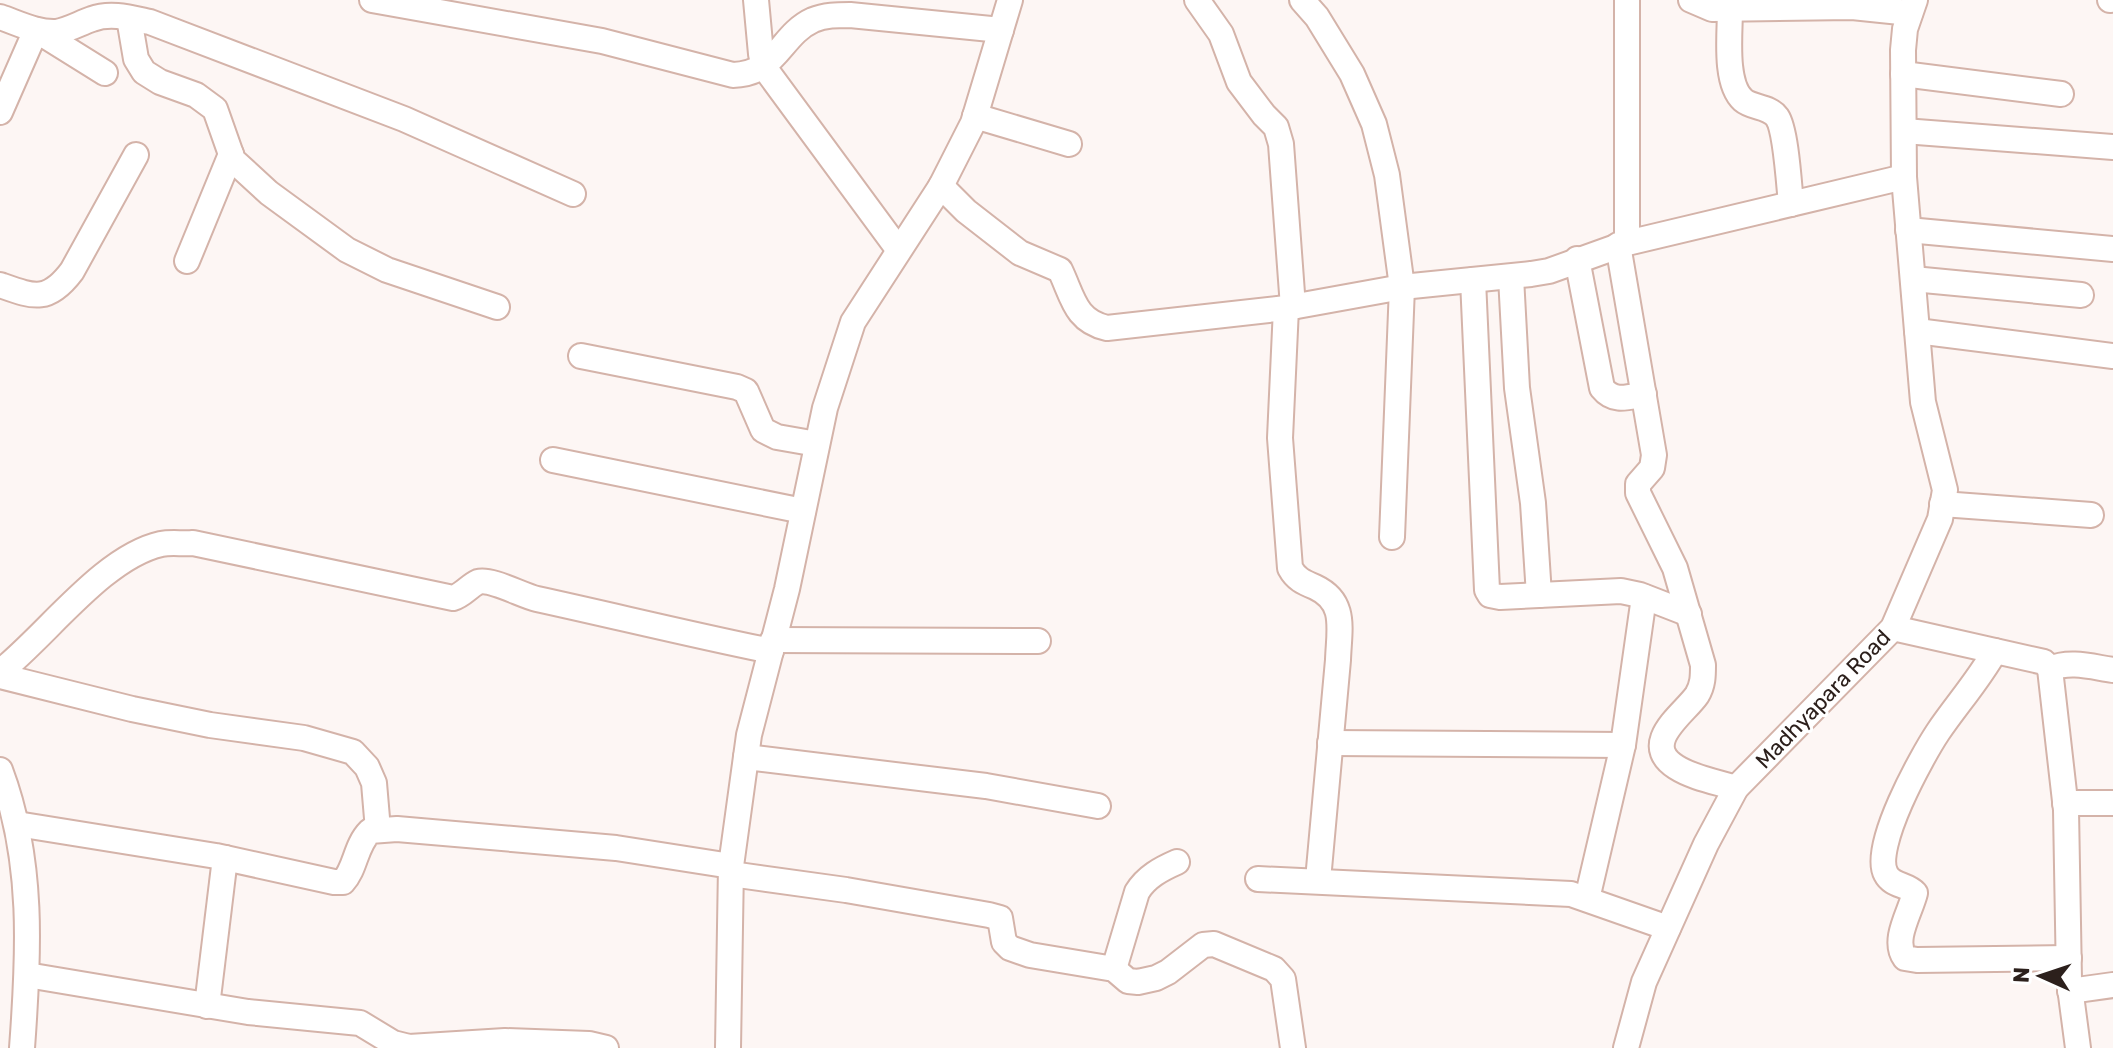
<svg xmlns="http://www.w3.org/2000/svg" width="2113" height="1048" viewBox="0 0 2113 1048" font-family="Rubik,sans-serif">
<rect width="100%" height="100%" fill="#fdf6f4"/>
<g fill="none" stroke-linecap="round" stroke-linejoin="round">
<defs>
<g id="minor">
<path d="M372,0L602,41L733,75C777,74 780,35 813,20C825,15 837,15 850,15L1001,30"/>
<path d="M756,0L761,54L764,67L898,249"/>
<path d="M1197,0L1221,34L1239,82L1264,115L1276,127L1281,144L1293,307"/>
<path d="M1302,0L1317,17L1352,74L1374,124L1387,175L1402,287L1392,537"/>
<path d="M1691,0L1712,9L1852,7L1910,13"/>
<path d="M2110,0H2111"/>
<path d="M1730,9C1730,33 1724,83 1743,100C1752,108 1769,106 1777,117C1786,130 1789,185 1791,204"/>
<path d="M0,17C18,23 37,33 56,32C69,30 80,23 92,19C111,12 131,18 150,22L404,119L573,194"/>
<path d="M129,18L136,59L144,72L160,82L196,95L215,109L233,160L269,193L347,250L387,270L497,307"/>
<path d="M1903,74L2061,94"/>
<path d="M0,112L36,30L105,73"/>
<path d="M975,116L1069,144"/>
<path d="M1904,131L2113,147"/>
<path d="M941,186L966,211L1020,253L1060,270C1073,297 1075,321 1107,328L1286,308L1402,287L1531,274L1549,271L1627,243L1904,177"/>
<path d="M1908,230L2113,249"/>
<path d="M1627,243V0"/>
<path d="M1618,245L1654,455L1652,468L1638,484V493L1675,568L1703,665C1703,676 1703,685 1697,695C1684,714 1639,743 1676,767C1693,778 1717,782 1736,788"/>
<path d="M1577,259L1602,388C1614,403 1628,397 1644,394"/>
<path d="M187,261L231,154"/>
<path d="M1511,277L1517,388L1533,503L1539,595"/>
<path d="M1913,279L2081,295"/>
<path d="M1473,280L1487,590L1490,595L1500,597L1621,591L1640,595L1689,614"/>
<path d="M0,285C34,297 48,303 72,271L136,155"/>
<path d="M1286,308L1280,438L1290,568C1296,579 1303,582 1315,587C1347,602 1339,629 1338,660L1318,880"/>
<path d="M1917,331L2113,356"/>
<path d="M581,356L737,387L746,391L763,430L777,437L817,444"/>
<path d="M553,460L803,511"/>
<path d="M1942,504L2091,515"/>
<path d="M1893,628L2044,662L2050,669L2066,810L2069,980L2078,1048"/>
<path d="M773,640L1038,641"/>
<path d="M1995,651C1978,681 1957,704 1938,732C1922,756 1871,848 1886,874C1892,886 1907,884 1915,893C1910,913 1892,940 1905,958L1917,960L2069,958"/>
<path d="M2050,669C2070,660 2092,667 2113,670"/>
<path d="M0,672C47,635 103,557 161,544C171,542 183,544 193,543L453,598C463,595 469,586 478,582C491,578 523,596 537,599C615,616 692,635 771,651"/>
<path d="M0,676L132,709L210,725L304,738L353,752L367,767L374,783L378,830"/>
<path d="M1330,743L1623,745"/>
<path d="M746,757L986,786L1098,806"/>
<path d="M0,770C34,860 29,954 22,1048"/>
<path d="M2065,803H2113"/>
<path d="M17,824L216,856L334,882H343C356,868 355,846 370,831L397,829L616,848L731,866"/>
<path d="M731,874L846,890L989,915L1000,918L1004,942L1010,948L1030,955L1114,969L1128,981L1138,982L1156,978L1168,972L1203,945L1214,944L1274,969L1283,979L1293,1048"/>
<path d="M1258,879L1571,894L1668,928"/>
<path d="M1587,899L1623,745L1644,597"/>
<path d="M1114,969L1137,892C1146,877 1161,869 1177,862"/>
<path d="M27,975L248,1012L360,1023L393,1043L409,1047L505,1041L589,1044L606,1048"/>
<path d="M2070,991L2113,985"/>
<path d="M207,1006L225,858"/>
<path d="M728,1048L731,866L749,735L787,589L825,408L853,322L941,186L973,123L1010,0"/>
<path d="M1626,1048L1644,982L1706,844L1736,788L1893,628L1940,519L1945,490L1923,402L1904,177L1903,50L1905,29L1915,0"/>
</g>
</defs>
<use href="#minor" stroke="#d4b3a9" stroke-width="28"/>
<use href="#minor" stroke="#fff" stroke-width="24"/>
</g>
<g text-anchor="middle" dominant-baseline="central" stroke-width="6" stroke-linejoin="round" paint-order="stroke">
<g font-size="22" fill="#2c201c" stroke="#fff">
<text transform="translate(1823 699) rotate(-46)">Madhyapara Road</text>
</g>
</g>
<g transform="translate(2041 976) rotate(273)" stroke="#ffffff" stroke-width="6" paint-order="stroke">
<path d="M0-6L14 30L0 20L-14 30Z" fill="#2c201c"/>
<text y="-12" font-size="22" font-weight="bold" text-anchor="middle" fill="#2c201c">N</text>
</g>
</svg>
